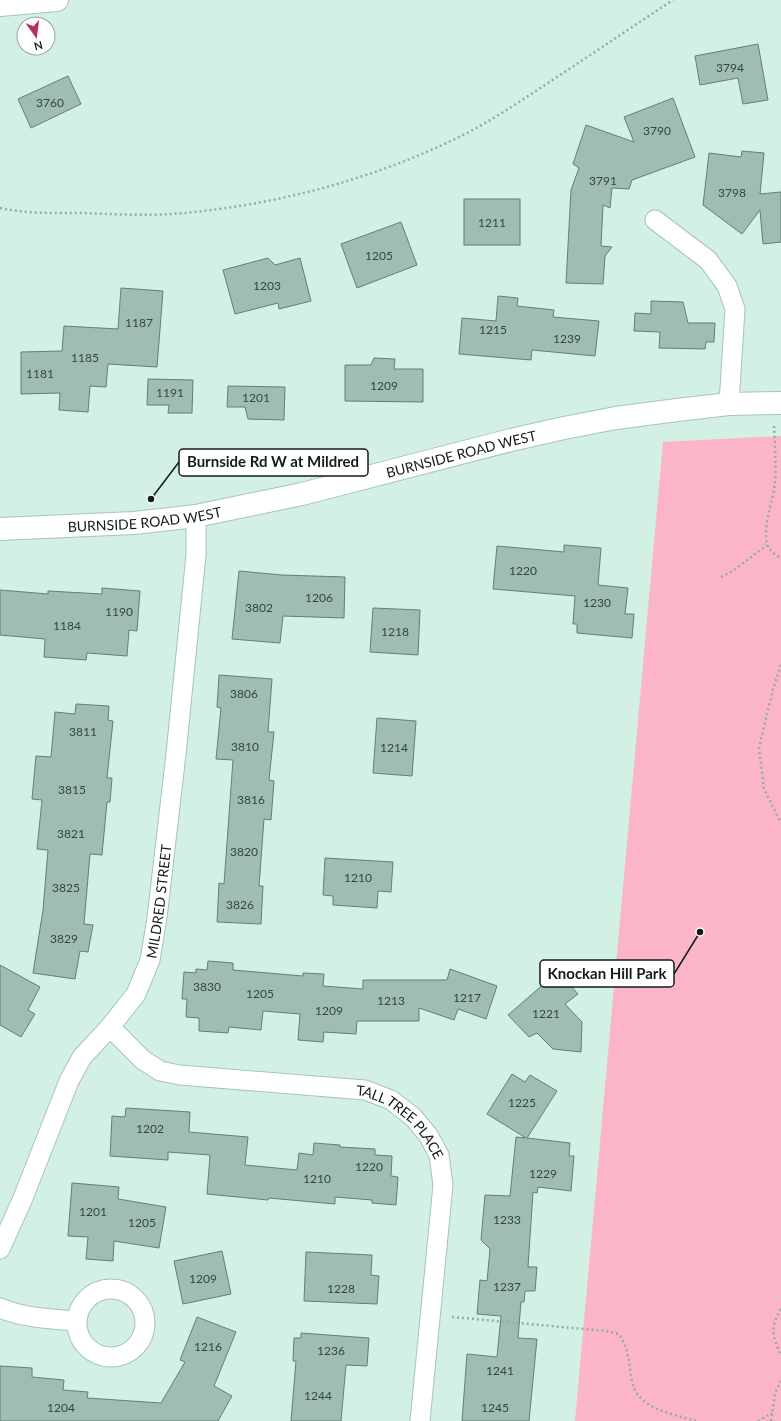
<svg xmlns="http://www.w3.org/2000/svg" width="781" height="1421" viewBox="0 0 781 1421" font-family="Lato,sans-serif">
<rect width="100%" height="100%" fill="#d2f0e3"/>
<path fill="#fbb5c7" d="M781,436V1421H575L663,442Z"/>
<g fill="#a0bdb1" stroke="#647f74">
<path d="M758,44L768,100L743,104L738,78L700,85L695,56Z"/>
<path d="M68,76L81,104L31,128L18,99Z"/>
<path d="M673,98L695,157L632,180L629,189L612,188L610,208L603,205L601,246L612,247L605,256L603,284L566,283L571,190L579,168L573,164L586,125L634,142L624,117Z"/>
<path d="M742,151L764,153L760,194L781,192V242L763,244L760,210L742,234L703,205L709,153L741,157Z"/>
<rect x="464" y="199" width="56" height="46"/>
<path d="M401,222L417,265L357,288L341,244Z"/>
<path d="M268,258L275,265L300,258L311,301L279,309L278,303L235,314L223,270Z"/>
<path d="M121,288L163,291L157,367L108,364L106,387L90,386L88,412L59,410L60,393L21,394V352L62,351L64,326L118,329Z"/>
<path d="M498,296L518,298L517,306L554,310L553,317L599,321L595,356L532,350L531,360L459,354L462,318L496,321Z"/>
<path d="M651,301L683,302L688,323H715L714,342H706L705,349L659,348L660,332L634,331L635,313L651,314Z"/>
<path d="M374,358L395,359L394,369H423V402L345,401V365H371Z"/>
<path d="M148,379L193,380L192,413H168L169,405H147Z"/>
<path d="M228,386L285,387L284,420L248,419L245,407H227Z"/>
<path d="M564,545L601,548L598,585L628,588L625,614H634L632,638L577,633V624H573L575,596L493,589L497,546L564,552Z"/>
<path d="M239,571L282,575L345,577L344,618L283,616L280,643L232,639Z"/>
<path d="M102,588L140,591L137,631L129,630L127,656L87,653L86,660L44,657L45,639L0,635V590L48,594V591L102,594Z"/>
<path d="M373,608L420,610L418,655L370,652Z"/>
<path d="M219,675L272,679L268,732H274L269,780L274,781L271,820L264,819L259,886H263L261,924L217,922L219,883L224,884L233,760L216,759L221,708L217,707Z"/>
<path d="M76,704L109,706L108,720L113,721L107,778H112L110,802H107L102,855L90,854L84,924L93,925L88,952L80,951L75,979L33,973L43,910L48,850L37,849L42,800L32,799L36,756L51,757L55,712L75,714Z"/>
<path d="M377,718L416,721L412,776L373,773Z"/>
<path d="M325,858L393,862L391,892L378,891L377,908L333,905V896L323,895Z"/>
<path d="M208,961L233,963V970L303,976V973L324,974L323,986L363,989V980H447L450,969L497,986L486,1019L458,1009L454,1020L419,1008V1021H357L356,1034L324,1032L323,1042L298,1040L300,1014L263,1011L261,1030L229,1027L228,1033L199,1031V1018L186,1017L187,999H182L184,972L196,973V969L207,970Z"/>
<path d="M0,965L40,987L28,1010L35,1014L21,1037L0,1025Z"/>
<path d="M562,976L578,994L565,1004L582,1022L581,1052L553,1049L537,1033L529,1037L508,1015L546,982L549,986Z"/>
<path d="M512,1074L525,1082L530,1075L557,1091L527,1138L570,1143L569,1156H574L571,1191L538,1187L537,1193L533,1192L528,1267H537L535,1291H525L524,1302H521L518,1338L537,1339L529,1421H462L467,1354L497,1357L501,1316L477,1314L480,1280L487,1281L490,1249L481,1240L485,1195L510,1196L516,1137L526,1138L487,1114Z"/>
<path d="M126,1108L190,1112L189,1132L248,1137L245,1165L297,1170L299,1153L313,1155L314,1143L340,1145V1147L375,1149V1155L392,1156L391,1176L398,1177L396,1205L372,1203V1200L335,1197V1204L269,1198L268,1200L207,1194L210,1155L168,1152V1160L110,1156L112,1116L125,1117Z"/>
<path d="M72,1183L119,1187L118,1199L166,1207L159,1248L114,1241L113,1261L86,1259L88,1237L68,1236Z"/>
<path d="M222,1251L231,1294L183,1304L174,1261Z"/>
<path d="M306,1252L372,1255L371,1275L379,1276L377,1304L304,1301Z"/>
<path d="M197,1317L236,1332L214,1386L232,1396L218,1421H0V1366L32,1368V1377L64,1380L63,1390L88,1392L87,1398L161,1403L185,1362L180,1360Z"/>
<path d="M301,1333L369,1338L367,1366L346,1365L341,1421H291L296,1361H293L294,1338H301Z"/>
</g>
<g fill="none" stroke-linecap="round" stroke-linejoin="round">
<defs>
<g id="street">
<path d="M655,220L708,260L727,286L735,309L729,404"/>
<path id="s1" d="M110,1027L143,1060L160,1071L180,1075L365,1090L391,1100L413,1117L428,1135L439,1155L443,1185L420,1421"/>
<path id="s2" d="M0,1249L23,1198L69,1081L82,1057L110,1027L136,994L150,960L157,918L176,754L196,555V516"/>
<circle cx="111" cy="1323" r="34"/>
<path d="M0,1308C24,1318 50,1319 76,1321"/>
</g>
<g id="secondary">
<path id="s3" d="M0,529L134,523L196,516L302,494L511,440L564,428L616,418L677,410L729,404L781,403"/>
</g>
<path id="highway" d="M0,5L57,0"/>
</defs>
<use href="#street" stroke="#a7c4b8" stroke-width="21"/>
<use href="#secondary" stroke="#a7c4b8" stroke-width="24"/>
<use href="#highway" stroke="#a7c4b8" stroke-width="24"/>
<g stroke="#95aca2" stroke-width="2.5" stroke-dasharray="2 3" stroke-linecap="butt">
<path d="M0,208C28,214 56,213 83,213C113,214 142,216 171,214C267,207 364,182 451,141C487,124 519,102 551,81C592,54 632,27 673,0"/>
<path d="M774,426C775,444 776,463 775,482C773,502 763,523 767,543C768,550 775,555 781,558"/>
<path d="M721,577L734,570L767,545"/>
<path d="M781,665L773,689L759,748L764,789L781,823"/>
<path d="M781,1309C769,1329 773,1335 781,1356"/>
<path d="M452,1317L606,1331L619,1334C630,1352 628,1361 632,1381C637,1409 673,1414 696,1421"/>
<path d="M758,1421L772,1413"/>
<path d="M771,1421L775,1393L781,1381"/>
</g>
<use href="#street" stroke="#fff" stroke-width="19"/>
<use href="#secondary" stroke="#fff" stroke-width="22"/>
<use href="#highway" stroke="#fff" stroke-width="22"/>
</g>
<g text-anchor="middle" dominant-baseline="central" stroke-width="3.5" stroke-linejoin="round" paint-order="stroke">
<g font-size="12" fill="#36443e">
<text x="730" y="67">3794</text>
<text x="50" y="102">3760</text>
<text x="657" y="130">3790</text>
<text x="603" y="180">3791</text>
<text x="732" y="192">3798</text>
<text x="492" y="222">1211</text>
<text x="379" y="255">1205</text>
<text x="267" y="285">1203</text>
<text x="139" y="322">1187</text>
<text x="493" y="329">1215</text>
<text x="567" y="338">1239</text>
<text x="85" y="357">1185</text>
<text x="40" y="373">1181</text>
<text x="384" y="385">1209</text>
<text x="170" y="392">1191</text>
<text x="256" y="397">1201</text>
<text x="523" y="570">1220</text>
<text x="319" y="597">1206</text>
<text x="597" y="602">1230</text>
<text x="259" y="607">3802</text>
<text x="119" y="611">1190</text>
<text x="67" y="625">1184</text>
<text x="395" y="631">1218</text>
<text x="244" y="693">3806</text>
<text x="83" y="731">3811</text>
<text x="245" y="746">3810</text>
<text x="394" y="747">1214</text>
<text x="72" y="789">3815</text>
<text x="251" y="799">3816</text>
<text x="71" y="833">3821</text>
<text x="244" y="851">3820</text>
<text x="358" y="877">1210</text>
<text x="66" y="887">3825</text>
<text x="240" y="904">3826</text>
<text x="64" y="938">3829</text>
<text x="207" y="986">3830</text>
<text x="260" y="993">1205</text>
<text x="467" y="997">1217</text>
<text x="391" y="1000">1213</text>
<text x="329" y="1010">1209</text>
<text x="546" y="1013">1221</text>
<text x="522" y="1102">1225</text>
<text x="150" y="1128">1202</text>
<text x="369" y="1166">1220</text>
<text x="543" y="1173">1229</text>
<text x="317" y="1178">1210</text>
<text x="93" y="1211">1201</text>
<text x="507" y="1219">1233</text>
<text x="142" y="1222">1205</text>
<text x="203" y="1278">1209</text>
<text x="507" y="1286">1237</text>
<text x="341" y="1288">1228</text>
<text x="208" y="1346">1216</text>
<text x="331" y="1350">1236</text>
<text x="500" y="1370">1241</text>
<text x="318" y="1395">1244</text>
<text x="61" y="1407">1204</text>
<text x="495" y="1407">1245</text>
</g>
<g font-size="14" fill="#121c18" stroke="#fff">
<text stroke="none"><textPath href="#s3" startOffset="469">BURNSIDE ROAD WEST</textPath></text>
<text stroke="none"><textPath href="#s3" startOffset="145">BURNSIDE ROAD WEST</textPath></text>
<text stroke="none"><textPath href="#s2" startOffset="388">MILDRED STREET</textPath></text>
<text stroke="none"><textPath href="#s1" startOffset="321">TALL TREE PLACE</textPath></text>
</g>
</g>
<path fill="none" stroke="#121c18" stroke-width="1.5" d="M151 499L179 462M700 932L674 974"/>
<g fill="#121c18" stroke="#fff" stroke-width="1.5">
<circle cx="151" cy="499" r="4"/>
<circle cx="700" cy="932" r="4"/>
</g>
<g fill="#fff" stroke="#121c18" stroke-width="1.5">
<rect x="179" y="449" width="189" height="27" rx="4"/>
<rect x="540" y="960" width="134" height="27" rx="4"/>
</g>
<g font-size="15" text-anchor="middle" font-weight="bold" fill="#121c18">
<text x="273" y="467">Burnside Rd W at Mildred</text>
<text x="607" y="979">Knockan Hill Park</text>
</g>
<g transform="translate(36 36) rotate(166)"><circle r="19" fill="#ffffff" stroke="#a0a4a3"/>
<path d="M0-3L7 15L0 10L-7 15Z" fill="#b92d65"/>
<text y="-6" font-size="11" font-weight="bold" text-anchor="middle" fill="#121c18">N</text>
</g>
</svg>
